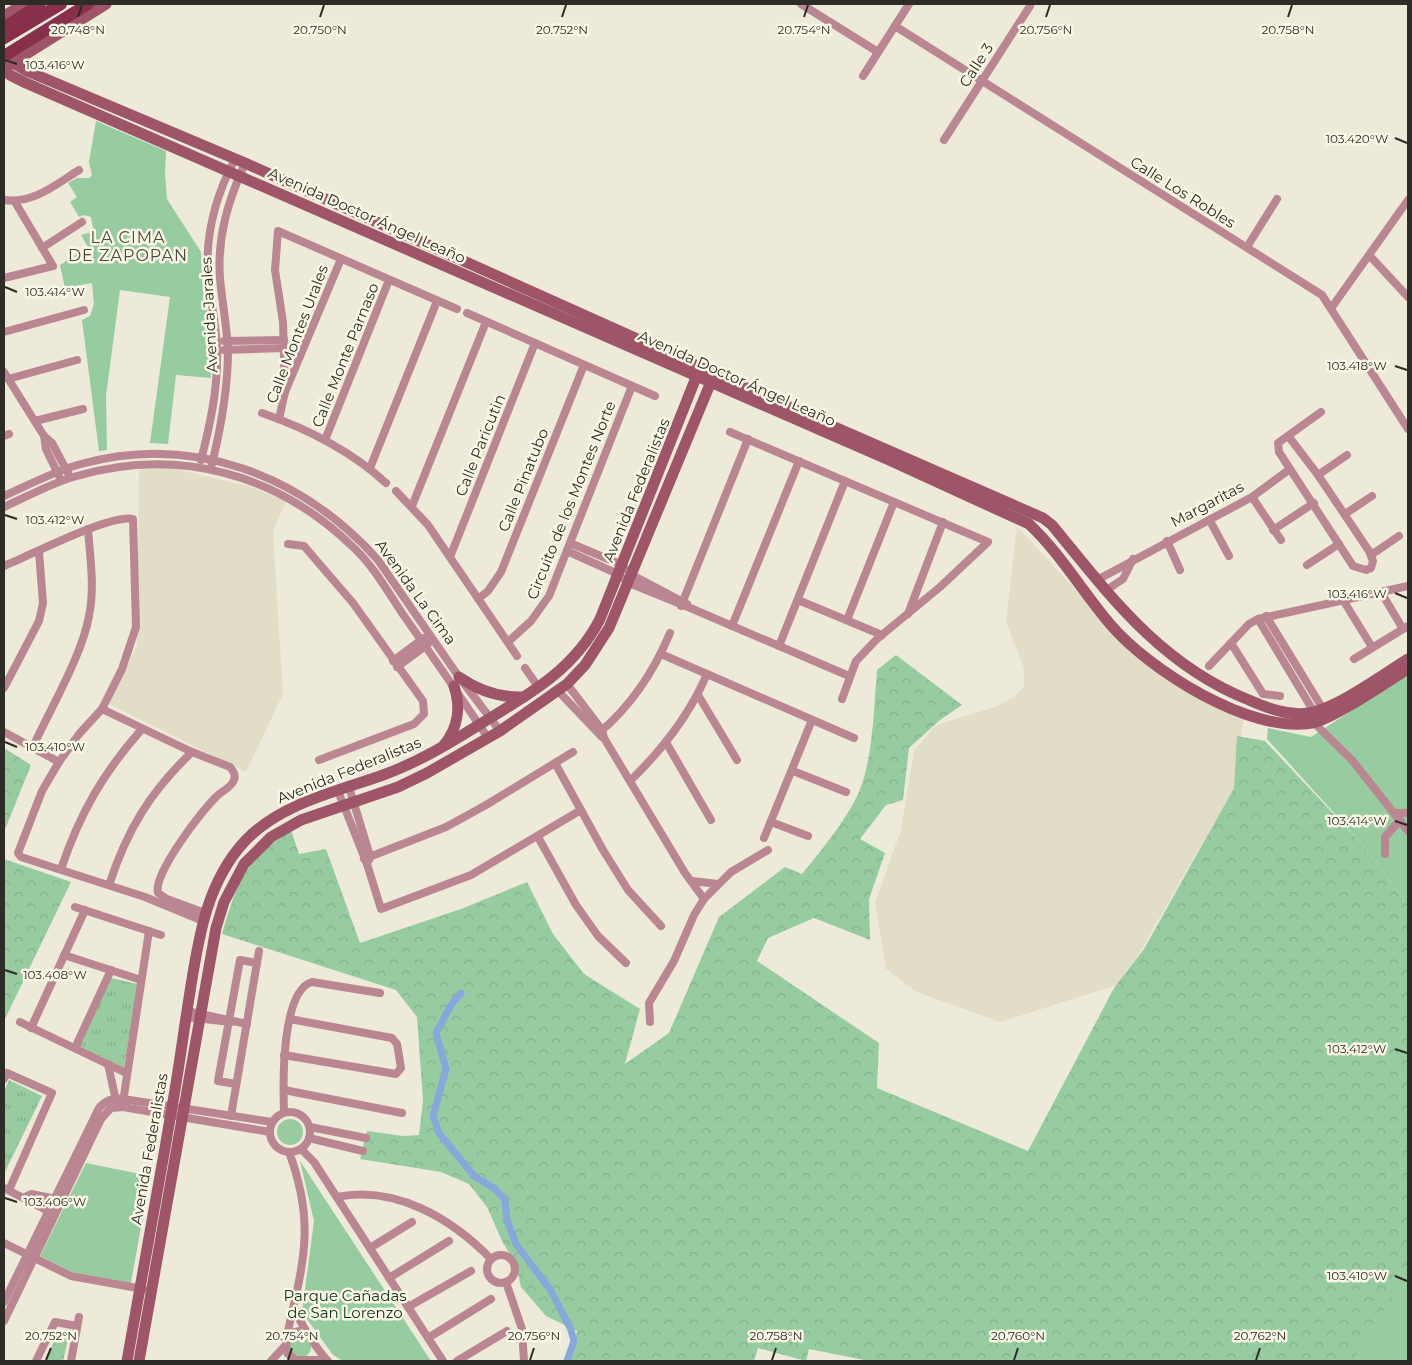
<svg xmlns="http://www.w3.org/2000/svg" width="1412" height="1365" viewBox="0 0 1412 1365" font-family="Montserrat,sans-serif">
<defs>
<pattern id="grass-tufts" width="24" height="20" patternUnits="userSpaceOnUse" patternTransform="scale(1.25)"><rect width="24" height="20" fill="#97cca1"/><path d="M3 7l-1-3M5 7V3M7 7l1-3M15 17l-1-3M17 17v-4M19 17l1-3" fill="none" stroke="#82af8a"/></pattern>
<pattern id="forest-crowns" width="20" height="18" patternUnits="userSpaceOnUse" patternTransform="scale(1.25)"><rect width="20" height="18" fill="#97cca1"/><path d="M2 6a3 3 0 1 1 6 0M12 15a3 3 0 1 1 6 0" fill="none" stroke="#82af8a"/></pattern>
</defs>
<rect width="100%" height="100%" fill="#edeada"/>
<g fill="#e2ddc6">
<path d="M166,467L248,486L286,501L273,532L283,694L246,772L109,704L137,645L139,470Z"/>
<path d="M1017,526L1125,644L1244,716L1234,788L1140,952L1117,985L1000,1022L917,992L886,969L875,903L901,830L914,751L936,725L998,706L1015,696L1024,686V668L1006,622Z"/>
</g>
<g fill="url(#grass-tufts)">
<path d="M111,978L138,984L124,1068L79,1046Z"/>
<path d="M9,1080L42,1096L4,1174V1092Z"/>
<path d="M58,1333L69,1335L63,1361H45Z"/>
</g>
<g fill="url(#forest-crowns)">
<path d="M896,655L962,705L940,720L909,748L903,800L886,805L860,839L885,853L869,899L870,940L814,918L768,938L757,961L879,1043L877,1088L1028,1151L1114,988L1144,949L1234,788L1237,736L1265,741L1362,844L1408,905V1361H869L809,1349L806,1361L758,1348L754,1361H571L577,1331L546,1316L521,1287L516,1264L502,1241L487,1207L469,1184L441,1172L360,1159L367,1131L403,1136L419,1135L423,1101L417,1017L396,990L222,934C230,906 239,875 260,854C268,845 281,838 291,830L299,854L326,849L360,943L461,909L527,882L553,934L584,974L640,1009L625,1064L669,1033L719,917L785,867L802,874C821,851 847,819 859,792C873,759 874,706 877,670Z"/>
<path d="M4,748L31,765L4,832Z"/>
<path d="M4,859L71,882L4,1021Z"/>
</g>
<g fill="#97cca1">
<path d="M96,121L166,151L165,174L167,199L201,252L202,278L206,294L209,333L211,378L176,375L168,444L150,443L170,297L120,290L106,396L107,450L99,451L82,320L90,316L94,304L92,283L65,288L60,265L88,247L81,235L91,232L93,228L91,217L84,215L79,217L70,202L77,197L68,183L77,178H89L92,175L89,162Z"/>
<path d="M1408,674V905L1362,844L1267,739L1268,728L1311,737Z"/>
<circle cx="290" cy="1132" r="13"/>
<path d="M300,1161L431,1361H343L333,1355L302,1312L314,1221Z"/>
<path d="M86,1163L150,1176L131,1283L72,1272L40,1256Z"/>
<path d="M1408,1274V1361H1352Z"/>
<circle cx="300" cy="1347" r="11"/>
</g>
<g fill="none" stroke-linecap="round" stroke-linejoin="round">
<path stroke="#88a8dd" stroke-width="7" d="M461,993L451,1005L436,1033L446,1069L433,1116L439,1133L474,1176L495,1189L505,1200L507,1220L516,1244L551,1291L571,1330L574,1341L567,1361"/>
<g stroke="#ba8692" stroke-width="8">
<path d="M801,4L878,52"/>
<path d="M895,26L1322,295L1408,429"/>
<path d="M863,76L909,4"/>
<path d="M944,140L1030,6"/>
<path d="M4,200C33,204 55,185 79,170"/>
<path d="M1247,247L1277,199"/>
<path d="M42,248L82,222"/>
<path d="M1370,256L1408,297"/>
<path d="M4,278L53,266L15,202"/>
<path d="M1332,307L1408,200"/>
<path d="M467,313L655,396"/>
<path d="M4,332L84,310"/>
<path d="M224,341L284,340"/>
<path d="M224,350L284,348"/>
<path d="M4,372L44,436L52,443L68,473"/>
<path d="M8,379L77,360"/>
<path d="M285,392L283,322L275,270L278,231L457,309"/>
<path d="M262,413C308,429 350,450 386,483"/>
<path d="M279,419L285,392L341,259"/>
<path d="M35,421L83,409"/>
<path d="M730,432L988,542L940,587L877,639L856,661L842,699"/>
<path d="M4,436L9,434"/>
<path d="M44,436L46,449L59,476"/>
<path d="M1289,437L1318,475L1369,551L1373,561L1371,568L1366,570L1353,566L1279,452L1278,443L1321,412"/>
<path d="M325,440L389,280"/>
<path d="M201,460C210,425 218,389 217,352C217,326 210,301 208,276C205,235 216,195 235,159"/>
<path d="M212,464C221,427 228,390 228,351C227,326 222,302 220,278C217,237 228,201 245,163"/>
<path d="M370,468L437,301"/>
<path d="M1318,475L1347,455"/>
<path d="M396,491L428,525L517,656"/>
<path d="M4,496C29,485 54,471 81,464C193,433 302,475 378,560L459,677L500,731"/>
<path d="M1252,497L1281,540"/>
<path d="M412,506L486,322"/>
<path d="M4,507C26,497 50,484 73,477C177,446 278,473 355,549C374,567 388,592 402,613C431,654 460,696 488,738"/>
<path d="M1345,514L1372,496"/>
<path d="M1209,519L1229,556"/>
<path d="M1273,530L1314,503"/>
<path d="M1167,541L1180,570"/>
<path d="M570,543L622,565L632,575L687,604"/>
<path d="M288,544L304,546L353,603L423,701L424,714L414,724L319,760"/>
<path d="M567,551L618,574L629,583L688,607L849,676"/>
<path d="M1371,555L1399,536"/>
<path d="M450,557L535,343"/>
<path d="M1307,565L1339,544"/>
<path d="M4,566C29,556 112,513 133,519L136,627L122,669L102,709L79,734L59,762L42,791L18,853L21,857L145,897L203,921"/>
<path d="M1097,580L1252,497L1290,469"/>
<path d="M1105,591L1123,579L1133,559"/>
<path d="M1381,592L1403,629"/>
<path d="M478,599L488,591L501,572L584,365"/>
<path d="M798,600L882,635"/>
<path d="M1343,600L1372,647"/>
<path d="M681,606L748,439"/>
<path d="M908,614L943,522"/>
<path d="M1266,616L1323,709"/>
<path d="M1258,619L1314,712"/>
<path d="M847,620L894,502"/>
<path d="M732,626L799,461"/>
<path d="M508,642L531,621L549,596L632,386"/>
<path d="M1231,643L1263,694L1280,696"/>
<path d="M779,646L845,481"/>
<path d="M661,654L854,738"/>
<path d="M1354,659L1408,626"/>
<path d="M393,661L424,638"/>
<path d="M1209,666L1249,624L1258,619L1408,586"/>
<path d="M397,667L428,644"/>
<path d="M525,668L539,688"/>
<path d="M567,684L602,730L604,738L685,873L704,899"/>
<path d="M4,688L39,621L43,603L39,552"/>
<path d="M559,692L602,737"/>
<path d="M698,695L737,760"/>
<path d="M102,709L192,752L230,767C233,771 236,774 234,780C232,787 222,791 217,796C203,809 152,875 158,893L167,899L205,913"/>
<path d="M1314,723L1352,760L1408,831"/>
<path d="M4,732L59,762"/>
<path d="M600,732C632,705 654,671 670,633"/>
<path d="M667,744L711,820"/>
<path d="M32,749C49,711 82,656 89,616C95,588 90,557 88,529"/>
<path d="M555,763L603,850L628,890L661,926"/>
<path d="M793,771L846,792"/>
<path d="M630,781C663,749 689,716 707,674"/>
<path d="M349,787L370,856L369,860"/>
<path d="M338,791L367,864L381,909L471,875L581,810"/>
<path d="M1395,813H1408"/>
<path d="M771,822L808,836"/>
<path d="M538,837L576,905L598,936L626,963"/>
<path d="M764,838L812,720"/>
<path d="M1385,854V837L1400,820"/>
<path d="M364,859L446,827L486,805L573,752"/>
<path d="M61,869C80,813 103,773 142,729"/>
<path d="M692,881L718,884"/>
<path d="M109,885C127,830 150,792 192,752"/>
<path d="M75,907L161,935"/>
<path d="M64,955L141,980"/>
<path d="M187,1011L247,1024"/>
<path d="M186,1017L231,1022"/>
<path d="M20,1022L126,1073"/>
<path d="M650,1022L649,1003L674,961L694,915L704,899L731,872L768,850"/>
<path d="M31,1028L85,910"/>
<path d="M75,1048L111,970"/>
<path d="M284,1055L396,1074L401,1068L397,1044L392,1038L290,1019"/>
<path d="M108,1064L116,1101"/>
<path d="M4,1079L7,1073L52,1093L9,1190"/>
<path d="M236,1084L218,1081L240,960L257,963"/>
<path d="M284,1090L402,1113"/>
<path d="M123,1102L149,931"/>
<circle cx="290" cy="1132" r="20"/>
<path d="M284,1112C283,1085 281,991 312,982L380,993"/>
<path d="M231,1116L259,951"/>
<path d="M310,1127L366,1138"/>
<path d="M309,1138L363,1151"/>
<path d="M301,1149L314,1162L443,1361"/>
<path d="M4,1188L52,1213"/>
<path d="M25,1197L31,1194L56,1199"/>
<path d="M337,1197C396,1185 452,1219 491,1259"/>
<path d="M4,1243L71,1276L143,1289"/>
<path d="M370,1248L412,1222"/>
<circle cx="501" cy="1269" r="14"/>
<path d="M389,1278L449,1241"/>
<path d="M506,1282L522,1329L524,1361"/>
<path d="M4,1302L99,1108C106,1100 112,1098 123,1099L272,1122"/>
<path d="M294,1306C298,1321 318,1351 328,1361"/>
<path d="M408,1307L471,1271"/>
<path d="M4,1321L101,1119L111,1108L123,1107L270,1132"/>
<path d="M305,1330L295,1332L286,1340L287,1353L296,1360H326"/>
<path d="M428,1338L491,1299"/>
<path d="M286,1340C302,1266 317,1227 289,1152"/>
<path d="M36,1361L55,1322L77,1326"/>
<path d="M71,1361L79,1317"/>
<path d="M271,1361L285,1346"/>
<path d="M457,1361L507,1331"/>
</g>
<g stroke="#9e5568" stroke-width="11">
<path d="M4,16L24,4"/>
<path d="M4,58L27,71L245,163L807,415L1043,518L1052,525C1110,596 1161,665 1249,700C1267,708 1288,716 1308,713C1336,709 1382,675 1408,659"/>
<path d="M7,66L106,4"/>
<path d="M4,69L10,75L26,83L889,460L1029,524C1060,553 1082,591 1110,624C1149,670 1250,734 1312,723C1332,720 1388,681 1408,669"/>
<path d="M459,677C479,691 499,698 524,697"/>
<path d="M444,745C458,728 461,707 454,686"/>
<path d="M127,1361C142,1279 157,1196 171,1113C178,1075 183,1036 189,998C198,942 205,884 245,841C281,803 336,792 383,775C419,762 450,743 482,723C528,695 574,670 600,619L699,370"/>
<path d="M139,1361L216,928L224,902L244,864L271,837L301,820L398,787L427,773L500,731L567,684L585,665L609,628L713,377"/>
</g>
<g stroke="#882f4b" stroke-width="12">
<path d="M4,34L7,26L40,4"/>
<path d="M4,38L61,4"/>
<path d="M4,56L88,4"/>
</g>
</g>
<path fill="none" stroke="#2d2c26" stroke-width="2" d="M78,17L82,5M320,17L324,5M562,17L566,5M804,17L808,5M1046,17L1050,5M1288,17L1292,5M5,60L17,64M1395,138L1407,143M5,287L17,292M1395,366L1407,370M5,515L17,519M1395,593L1407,598M5,742L17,747M1395,821L1407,825M5,970L17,974M1395,1049L1407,1053M5,1198L17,1202M1395,1276L1407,1281M46,1360L51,1348M288,1360L292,1348M530,1360L534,1348M772,1360L776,1348M1014,1360L1018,1348M1256,1360L1260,1348"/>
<g text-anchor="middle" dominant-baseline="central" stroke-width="5" stroke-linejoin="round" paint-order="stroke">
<g font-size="15" fill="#2d2c26" stroke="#faf7e7">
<text transform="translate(976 65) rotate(-57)">Calle 3</text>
<text transform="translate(1183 192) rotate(32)">Calle Los Robles</text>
<text transform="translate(367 215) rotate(24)">Avenida Doctor Ángel Leaño</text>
<text transform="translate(209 315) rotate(-93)">Avenida Jarales</text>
<text transform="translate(297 334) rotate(-69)">Calle Montes Urales</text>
<text transform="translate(345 355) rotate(-68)">Calle Monte Parnaso</text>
<text transform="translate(737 378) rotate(24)">Avenida Doctor Ángel Leaño</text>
<text transform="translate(480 445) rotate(-68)">Calle Paricutin</text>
<text transform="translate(523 480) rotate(-68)">Calle Pinatubo</text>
<text transform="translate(636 490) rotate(-68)">Avenida Federalistas</text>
<text transform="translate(571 500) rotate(-68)">Circuito de los Montes Norte</text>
<text transform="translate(1207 504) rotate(-28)">Margaritas</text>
<text transform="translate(416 592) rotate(54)">Avenida La Cima</text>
<text transform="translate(349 770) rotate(-22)">Avenida Federalistas</text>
<text transform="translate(149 1149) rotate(-80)">Avenida Federalistas</text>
</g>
<g font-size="15" fill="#0b3619" stroke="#faf7e7">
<text x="345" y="1295">Parque Cañadas<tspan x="345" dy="17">de San Lorenzo</tspan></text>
</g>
<g font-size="16" letter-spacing="1" fill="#4b493c" stroke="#faf7e7">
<text x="128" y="237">LA CIMA<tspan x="128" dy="18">DE ZAPOPAN</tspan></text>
</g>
</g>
<g font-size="12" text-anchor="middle" fill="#2d2c26" stroke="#faf7e7" stroke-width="5" stroke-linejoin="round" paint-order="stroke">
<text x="1288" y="34">20.758°N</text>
<text x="78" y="34">20.748°N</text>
<text x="320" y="34">20.750°N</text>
<text x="562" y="34">20.752°N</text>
<text x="804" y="34">20.754°N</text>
<text x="1046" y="34">20.756°N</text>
<text x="55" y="69">103.416°W</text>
<text x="1357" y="143">103.420°W</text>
<text x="55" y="296">103.414°W</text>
<text x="1357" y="370">103.418°W</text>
<text x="55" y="524">103.412°W</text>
<text x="1357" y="598">103.416°W</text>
<text x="55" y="751">103.410°W</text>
<text x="1357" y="825">103.414°W</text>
<text x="55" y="979">103.408°W</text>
<text x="1357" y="1053">103.412°W</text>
<text x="55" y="1206">103.406°W</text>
<text x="1357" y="1280">103.410°W</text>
<text x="51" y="1340">20.752°N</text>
<text x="292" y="1340">20.754°N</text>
<text x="534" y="1340">20.756°N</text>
<text x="776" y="1340">20.758°N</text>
<text x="1018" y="1340">20.760°N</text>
<text x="1260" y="1340">20.762°N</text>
</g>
<rect width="1412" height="1365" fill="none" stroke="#2d2c26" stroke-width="10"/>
</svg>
